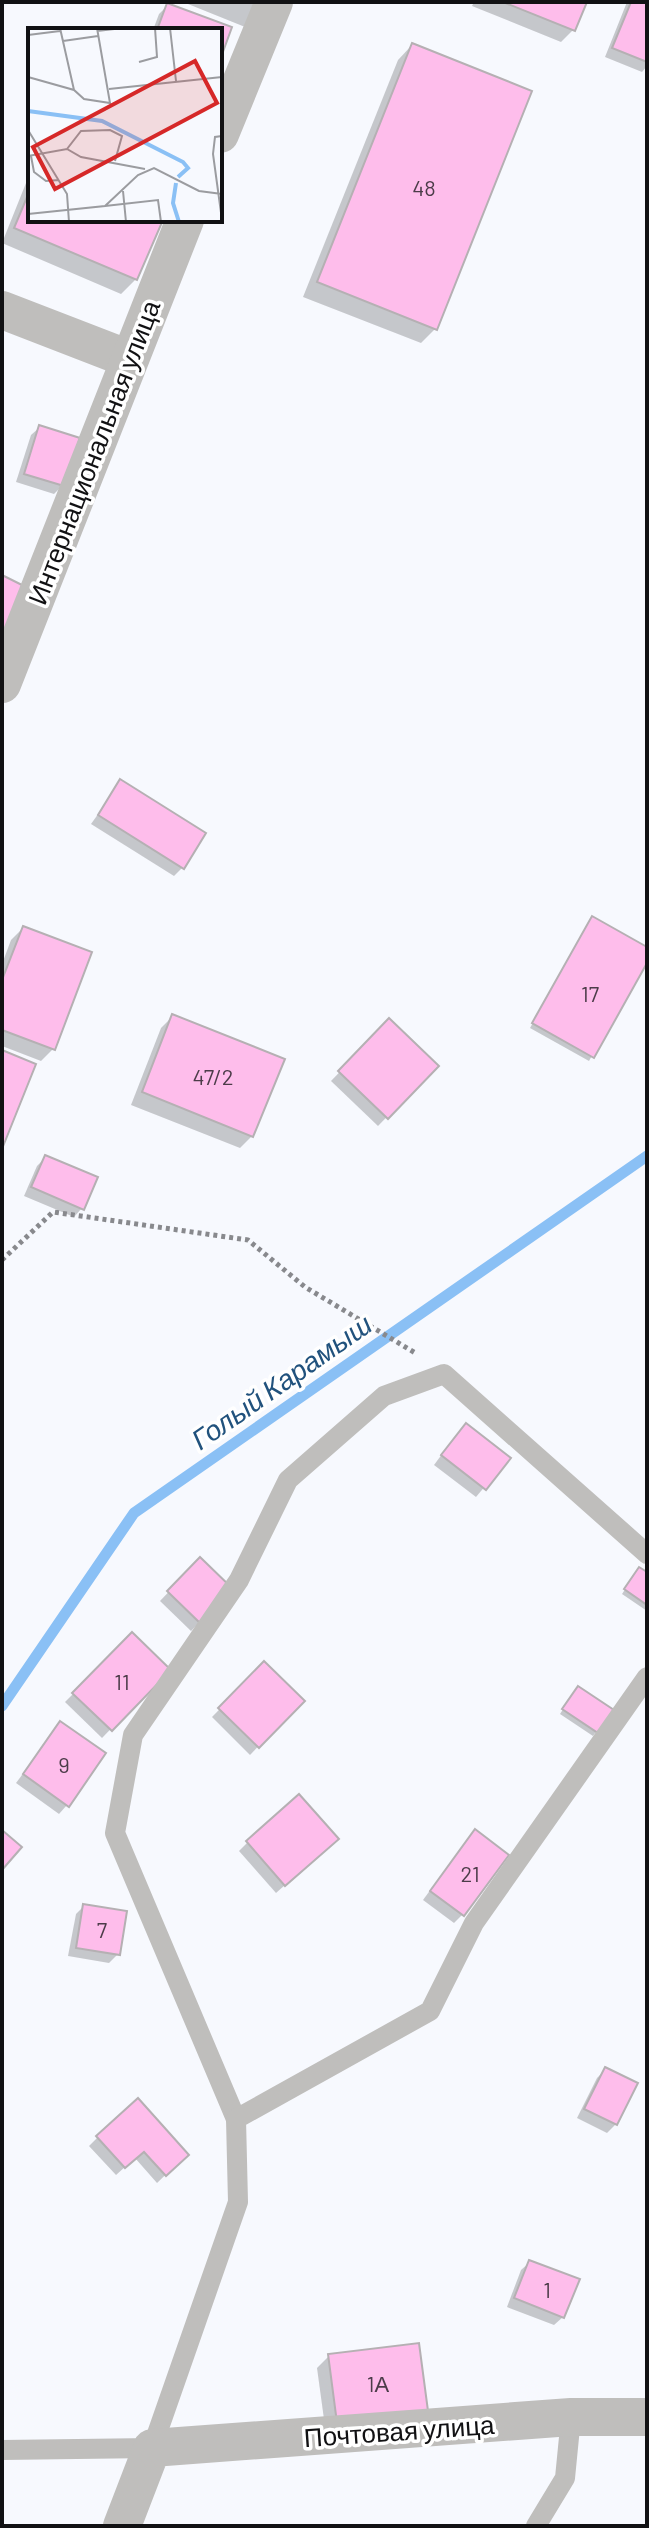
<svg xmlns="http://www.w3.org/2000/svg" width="649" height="2528" viewBox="0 0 649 2528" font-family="Barlow,sans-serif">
<rect width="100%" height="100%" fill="#f7f9fe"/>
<g fill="#0003">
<path d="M183,2H274L255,31Z"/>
<path d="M474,2H585L573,30L561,42L472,6Z"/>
<path d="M627,2H647V66L642,72L605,57Z"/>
<path d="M168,5L230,28L220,54V30H153L159,14Z"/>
<path d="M412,45L435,329L421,343L303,297L398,60Z"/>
<path d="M30,173V220H161L136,279L121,294L2,243Z"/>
<path d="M40,427L63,485L54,494L16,482L31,435Z"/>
<path d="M121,782L182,868L174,876L91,824Z"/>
<path d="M592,919L647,949V959L589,1061L530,1028Z"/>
<path d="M23,928L89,953L53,1049L41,1061L2,1046V964L11,940Z"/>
<path d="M173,1016L252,1136L240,1148L131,1105L161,1028Z"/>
<path d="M389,1021L436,1066L378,1126L331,1081Z"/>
<path d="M46,1157L82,1208L74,1217L24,1196L37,1166Z"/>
<path d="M457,1434L508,1459L476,1497L434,1465Z"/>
<path d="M200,1559L231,1590L191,1631L160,1601Z"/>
<path d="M636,1573L647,1574V1611L622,1594Z"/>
<path d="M132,1635L168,1670L102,1738L65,1702Z"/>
<path d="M264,1664L302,1701L250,1755L212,1717Z"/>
<path d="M574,1692L596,1732L593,1736L560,1714Z"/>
<path d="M60,1724L67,1805L59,1814L16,1783Z"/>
<path d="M467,1840L463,1914L454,1923L423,1900Z"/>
<path d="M248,1842L328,1847L276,1893L239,1851Z"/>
<path d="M84,1906L118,1954L109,1963L68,1956L76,1914Z"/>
<path d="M606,2069L616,2124L607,2133L577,2118L597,2078Z"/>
<path d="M98,2137L186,2155L157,2183L135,2158L116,2175L89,2146Z"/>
<path d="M530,2262L563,2317L554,2325L507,2307L521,2270Z"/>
<path d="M418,2345L326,2434L317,2368L329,2356Z"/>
</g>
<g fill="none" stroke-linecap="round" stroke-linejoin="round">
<path stroke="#8ac0f5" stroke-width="11" d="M2,1706L134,1513L647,1156"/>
</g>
<g fill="#febdeb" stroke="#b5b0b3" stroke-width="2">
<path d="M503,2H587L575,31Z"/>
<path d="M631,2H647V62L612,48Z"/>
<path d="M167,3L232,27L220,60V30H157Z"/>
<path d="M412,43L532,91L437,330L317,282Z"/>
<path d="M30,190V220H163L137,280L14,228Z"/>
<path d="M39,425L80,438L64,486L24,474Z"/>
<path d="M2,575L32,590L2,642Z"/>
<path d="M120,779L206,833L184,869L98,815Z"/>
<path d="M592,916L647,947V963L594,1058L532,1023Z"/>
<path d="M23,926L92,952L55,1050L2,1030V980Z"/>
<path d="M172,1014L285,1059L253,1137L142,1092Z"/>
<path d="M389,1018L439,1066L388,1119L338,1071Z"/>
<path d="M2,1050L36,1064L2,1149Z"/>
<path d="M45,1155L98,1177L84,1210L31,1187Z"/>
<path d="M466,1423L511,1458L486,1490L441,1455Z"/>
<path d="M200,1557L234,1590L201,1624L167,1591Z"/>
<path d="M639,1567L647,1572V1605L624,1589Z"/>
<path d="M132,1632L171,1670L112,1731L72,1693Z"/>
<path d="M264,1661L305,1701L259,1748L218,1708Z"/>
<path d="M578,1686L614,1710L598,1733L562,1709Z"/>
<path d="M60,1721L106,1753L69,1807L23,1774Z"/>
<path d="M299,1794L339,1839L285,1886L246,1841Z"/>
<path d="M475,1829L509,1855L464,1916L430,1891Z"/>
<path d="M2,1830L22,1847L2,1870Z"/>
<path d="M83,1904L127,1911L120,1955L76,1948Z"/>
<path d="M605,2067L638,2083L617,2125L584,2109Z"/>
<path d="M138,2098L189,2155L166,2176L144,2152L125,2168L96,2136Z"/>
<path d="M529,2260L580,2279L564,2318L514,2298Z"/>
<path d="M419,2343L428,2411L337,2423L328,2354Z"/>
</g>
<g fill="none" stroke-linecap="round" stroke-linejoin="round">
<path stroke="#88898d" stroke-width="5" stroke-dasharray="4 4" stroke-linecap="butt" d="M2,1260L53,1212L248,1240L305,1287L417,1354"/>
<g stroke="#bfbebc" stroke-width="20">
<path d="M236,2119L115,1833L133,1735L239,1580L288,1480L384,1396L444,1374L647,1554"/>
<path d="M2,2450L152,2448L238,2202L236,2119L430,2011L474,1923L647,1677"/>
<path d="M536,2526L565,2478L571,2417"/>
</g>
<g stroke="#bfbebc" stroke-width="38">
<path d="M220,134L274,2"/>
<path d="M2,310L129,359"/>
<path d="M2,684L185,220"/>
<path d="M122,2526L152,2448L571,2417H647"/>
</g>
</g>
<g text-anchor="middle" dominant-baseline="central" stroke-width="7" stroke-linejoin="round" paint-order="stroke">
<g font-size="22" fill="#4c3c49">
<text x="424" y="187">48</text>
<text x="590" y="993">17</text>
<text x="213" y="1076">47/2</text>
<text x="122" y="1681">11</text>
<text x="64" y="1764">9</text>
<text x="470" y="1873">21</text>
<text x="102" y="1929">7</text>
<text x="547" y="2289">1</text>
<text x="378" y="2383">1А</text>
</g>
<g font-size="26" fill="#111113" stroke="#fff">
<text transform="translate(93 452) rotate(-69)">Интернациональная улица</text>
<text transform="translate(399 2430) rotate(-4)">Почтовая улица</text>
</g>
<g font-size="28" font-style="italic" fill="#21527d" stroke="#fff">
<text transform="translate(281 1381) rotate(-35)">Голый Карамыш</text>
</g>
</g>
<g transform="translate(28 28)">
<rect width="194" height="194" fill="#f7f9fe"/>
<path fill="none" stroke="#8ac0f5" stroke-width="4" d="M0,83L74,93L155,134L160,140L150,149M148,155L145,175L151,194"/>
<path fill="none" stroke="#9b9ca0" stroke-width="2" d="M32,0L46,62M142,0L148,53M69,3L95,0M0,7L32,3M35,13L70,8M111,34L129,29L127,0M0,49L46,62L56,71L82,75L69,0M81,61L194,49M0,102L39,166L41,194M194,108L187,109L185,126L194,192M39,121L53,103L82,102L94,108L87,133M0,128L39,121L53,129L117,141M3,128L6,144L18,153L31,152M95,163L98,194M77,178L130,172L133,194M0,186L77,178L110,147L126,140L171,163L194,166"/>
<path fill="#d62828" fill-opacity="0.15" stroke="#d62828" stroke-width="4" d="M167,33L189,75L27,161L5,119Z"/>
<rect width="194" height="194" fill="none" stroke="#111113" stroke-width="4"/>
</g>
<rect width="649" height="2528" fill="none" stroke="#111113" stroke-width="8"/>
</svg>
